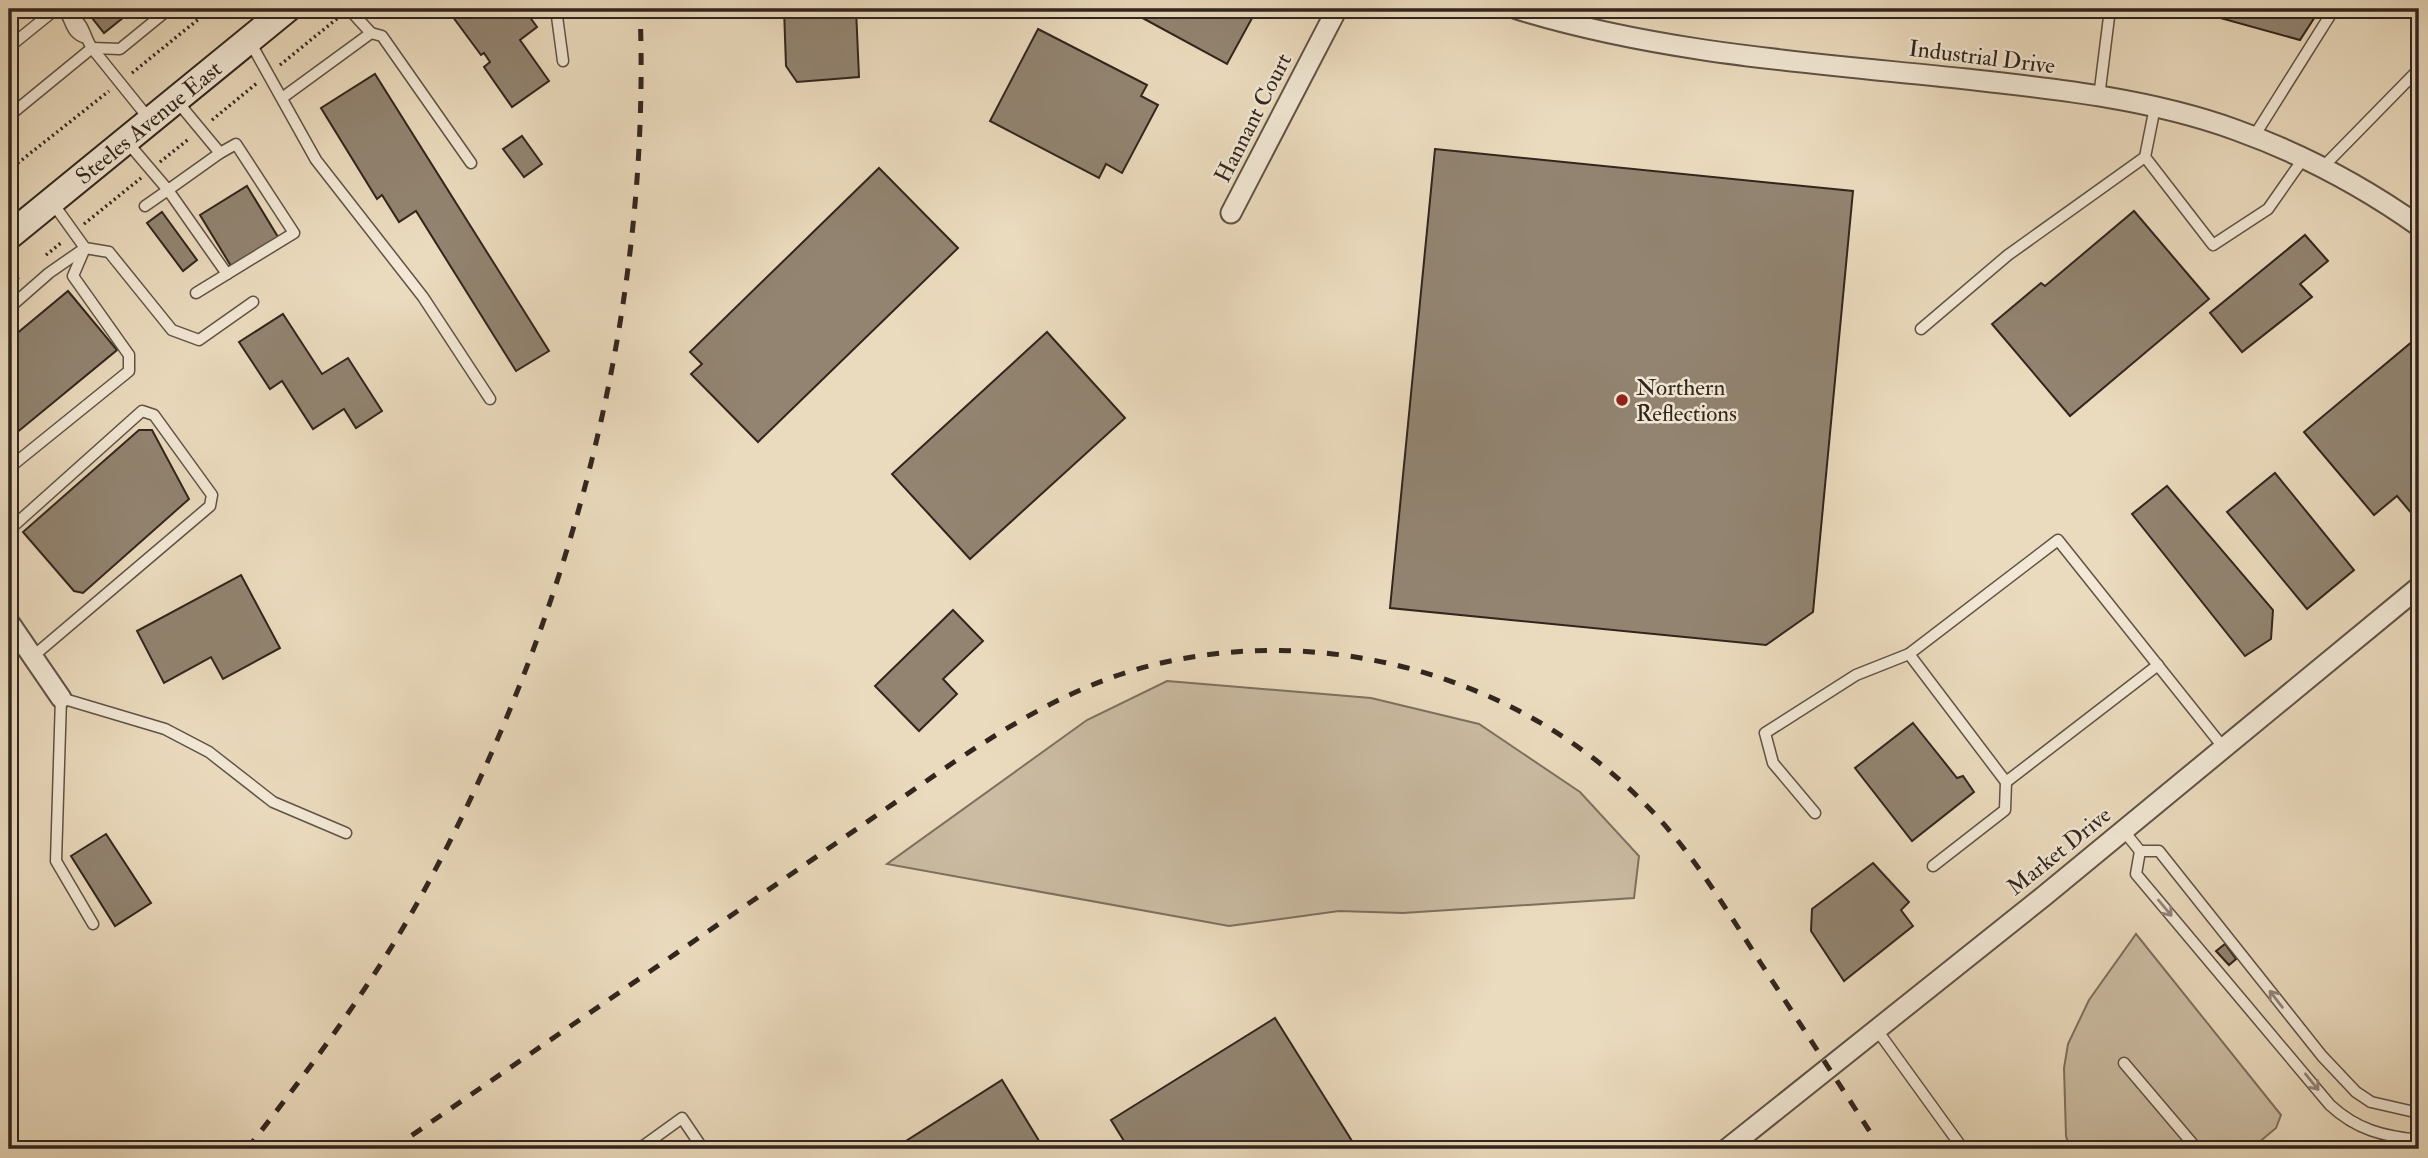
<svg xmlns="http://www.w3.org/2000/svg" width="2428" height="1158" viewBox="0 0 2428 1158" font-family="'IM FELL Double Pica',serif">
<rect width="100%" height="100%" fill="#ebdbbe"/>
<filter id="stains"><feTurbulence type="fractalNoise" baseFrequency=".00286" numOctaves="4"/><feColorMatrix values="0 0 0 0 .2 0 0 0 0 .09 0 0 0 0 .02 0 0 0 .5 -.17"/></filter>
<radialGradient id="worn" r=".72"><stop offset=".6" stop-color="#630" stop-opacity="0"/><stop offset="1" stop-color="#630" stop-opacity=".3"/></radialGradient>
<g fill="#cbbca3" stroke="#7e7060" stroke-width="2">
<path d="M1167,681L1371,698L1479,724L1580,792L1639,856L1634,898L1403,913L1339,911L1229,926L887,864L1087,720Z"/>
<path d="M2136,934L2281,1115L2276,1128L2251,1149H2070L2066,1136L2064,1068L2068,1044L2089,1000Z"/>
</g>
<g fill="#928471" stroke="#31251e" stroke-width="2">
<path d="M85,9H134L104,33Z"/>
<path d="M447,9H524L537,27L520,40L549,81L512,107L484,67L490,62L484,53L481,55Z"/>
<path d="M784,9H856L859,77L797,82L786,66Z"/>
<path d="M1126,9H1257L1227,64Z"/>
<path d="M2188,9H2320L2300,40Z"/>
<path d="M1038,29L1147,85L1141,96L1158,105L1122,173L1106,164L1099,178L990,121Z"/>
<path d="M375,74L549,351L516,371L416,211L399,222L382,195L377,199L321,108Z"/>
<path d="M522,136L542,164L524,177L503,149Z"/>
<path d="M1435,149L1853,191L1813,612L1766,645L1390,608Z"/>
<path d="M879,168L958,248L758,442L691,374L702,364L690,352Z"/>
<path d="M247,186L278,237L231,266L200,215Z"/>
<path d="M2134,211L2209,299L2070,416L1992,324L2041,283L2045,286Z"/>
<path d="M162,212L197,260L183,271L147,223Z"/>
<path d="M2305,235L2328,261L2300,284L2312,297L2242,352L2210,313Z"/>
<path d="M68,291L117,350L9,439V340Z"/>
<path d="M283,314L322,374L348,358L382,411L356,428L344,409L313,429L282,381L270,389L239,342Z"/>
<path d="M1047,332L1125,418L970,559L892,474Z"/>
<path d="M2419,336V510L2413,515L2397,496L2374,515L2304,432Z"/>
<path d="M139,430H152L189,499L83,593L74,591L23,532Z"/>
<path d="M2275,473L2354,570L2307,609L2227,512Z"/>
<path d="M2167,486L2273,610L2271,639L2245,656L2132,514Z"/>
<path d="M241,575L280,648L223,679L211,657L164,683L137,631Z"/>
<path d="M953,610L983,641L943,679L957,694L919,731L875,686Z"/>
<path d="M1913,723L1957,778L1963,776L1974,792L1912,841L1855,768Z"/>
<path d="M106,834L151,903L115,926L71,856Z"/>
<path d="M1873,863L1909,902L1901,910L1913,926L1844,981L1811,931L1812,909Z"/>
<path d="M2225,944L2236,959L2229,965L2216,951Z"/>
<path d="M1275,1018L1357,1149H1129L1111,1120Z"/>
<path d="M1002,1080L1044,1149H896L895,1148Z"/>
</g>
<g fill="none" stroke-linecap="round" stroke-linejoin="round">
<defs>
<g id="service">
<path d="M349,9L371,33"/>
<path d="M556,9L563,61"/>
<path d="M65,12C72,22 71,34 86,38"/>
<path d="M68,16C85,21 83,35 92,48L150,120"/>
<path d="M249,40L316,160L423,297L490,399"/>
<path d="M9,47L56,9"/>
<path d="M2099,97L2110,9"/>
<path d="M282,98L371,33L382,36L471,163"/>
<path d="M9,116L92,48L120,49L169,9"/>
<path d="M2253,138L2334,9"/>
<path d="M128,143L168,190L220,153L176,100"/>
<path d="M2145,157L2213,245L2268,209L2303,159"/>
<path d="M2322,168L2419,69"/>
<path d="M52,202L85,248L109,252L172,330L199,340L253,302"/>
<path d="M145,206L168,190L227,274L294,233L236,144L220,153"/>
<path d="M196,293L227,274"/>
<path d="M9,308L49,273L85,248"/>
<path d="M1921,329L2008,255L2145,157L2155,107"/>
<path d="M9,468L129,371V355L73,276L85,248"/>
<path d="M9,530L142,411L154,415L212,495L210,506L31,658"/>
<path d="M1909,654L2006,782L2158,665"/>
<path d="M1815,813L1773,763L1765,733L1856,675L1909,654L2058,540L2223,747"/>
<path d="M2123,830L2140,851"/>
<path d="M2140,851L2136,874L2330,1105C2357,1130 2383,1136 2419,1140"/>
<path d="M2140,851H2159L2322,1056L2356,1092L2371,1102L2419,1113"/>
<path d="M1933,866L2005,810L2006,782"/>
<path d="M93,924L56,861L61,698L165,729L209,752L273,802L346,833"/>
<path d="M1877,1030L1963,1149"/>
<path d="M2124,1063L2197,1149"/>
<path d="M639,1149L682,1118L703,1149"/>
</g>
<g id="minor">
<path d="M1517,9C1663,54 1815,63 1966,79C2056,89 2151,99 2236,130C2300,153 2364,187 2419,226"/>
<path d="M1231,213L1337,9"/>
<path d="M9,622L61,698"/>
<path d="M1727,1149L2044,896L2419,587"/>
</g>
<g id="secondary">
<path id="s1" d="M9,236L287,9"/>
</g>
</defs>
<use href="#service" stroke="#605246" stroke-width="13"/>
<use href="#minor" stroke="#605246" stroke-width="23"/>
<use href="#secondary" stroke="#31251e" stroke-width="30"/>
<g stroke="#31251e" stroke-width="3.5" stroke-dasharray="2 3.5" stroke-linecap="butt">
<path d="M280,65L339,17"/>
<path d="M132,73L211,9"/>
<path d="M212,120L257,83"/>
<path d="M160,162L190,138"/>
<path d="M9,170L109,91"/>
<path d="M84,224L141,178"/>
<path d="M46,255L62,242"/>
<path d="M9,286L19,277"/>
</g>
<use href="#service" stroke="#f2e8d5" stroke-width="10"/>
<use href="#minor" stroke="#f2e8d5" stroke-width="19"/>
<use href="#secondary" stroke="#f2e8d5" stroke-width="26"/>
<g stroke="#31251e" stroke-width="5" stroke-dasharray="12 12" stroke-linecap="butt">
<path d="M247,1149C309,1070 370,988 419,900C567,630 652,318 640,9"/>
<path d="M392,1149L954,762C1010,725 1066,691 1131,671C1311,617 1518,672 1648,807C1694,854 1727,911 1762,965C1802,1027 1842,1088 1881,1149"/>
</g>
</g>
<defs><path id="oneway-shaft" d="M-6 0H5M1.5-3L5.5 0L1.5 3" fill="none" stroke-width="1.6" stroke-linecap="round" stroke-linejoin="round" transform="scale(1.75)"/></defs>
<g stroke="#92867a">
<use href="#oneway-shaft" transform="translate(2165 908) rotate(50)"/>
<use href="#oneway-shaft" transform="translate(2276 999) rotate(-128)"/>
<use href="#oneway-shaft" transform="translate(2312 1082) rotate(51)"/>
</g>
<circle fill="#8f2418" stroke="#f2e8d5" stroke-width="2.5" cx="1622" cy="400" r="7"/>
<g text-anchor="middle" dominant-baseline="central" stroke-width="5" stroke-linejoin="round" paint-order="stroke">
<g font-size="23" fill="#31251e" stroke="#f2e8d5">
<text transform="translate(1982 57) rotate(7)">Industrial Drive</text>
<text transform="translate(1253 118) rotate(-63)">Hannant Court</text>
<text stroke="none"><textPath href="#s1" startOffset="180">Steeles Avenue East</textPath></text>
<text transform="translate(2059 851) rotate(-39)">Market Drive</text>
</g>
<g font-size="23" fill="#31251e" stroke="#f2e8d5" text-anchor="start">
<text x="1636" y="387">Northern<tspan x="1636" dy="26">Reflections</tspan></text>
</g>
</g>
<rect width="2428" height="1158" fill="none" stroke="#ebdbbe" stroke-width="35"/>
<rect x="10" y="10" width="2407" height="1137" fill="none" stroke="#31251e" stroke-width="3.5"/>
<rect x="18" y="18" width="2393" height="1123" fill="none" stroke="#31251e" stroke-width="2"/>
<rect width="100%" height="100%" filter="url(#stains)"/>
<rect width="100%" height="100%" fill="url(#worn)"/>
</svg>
